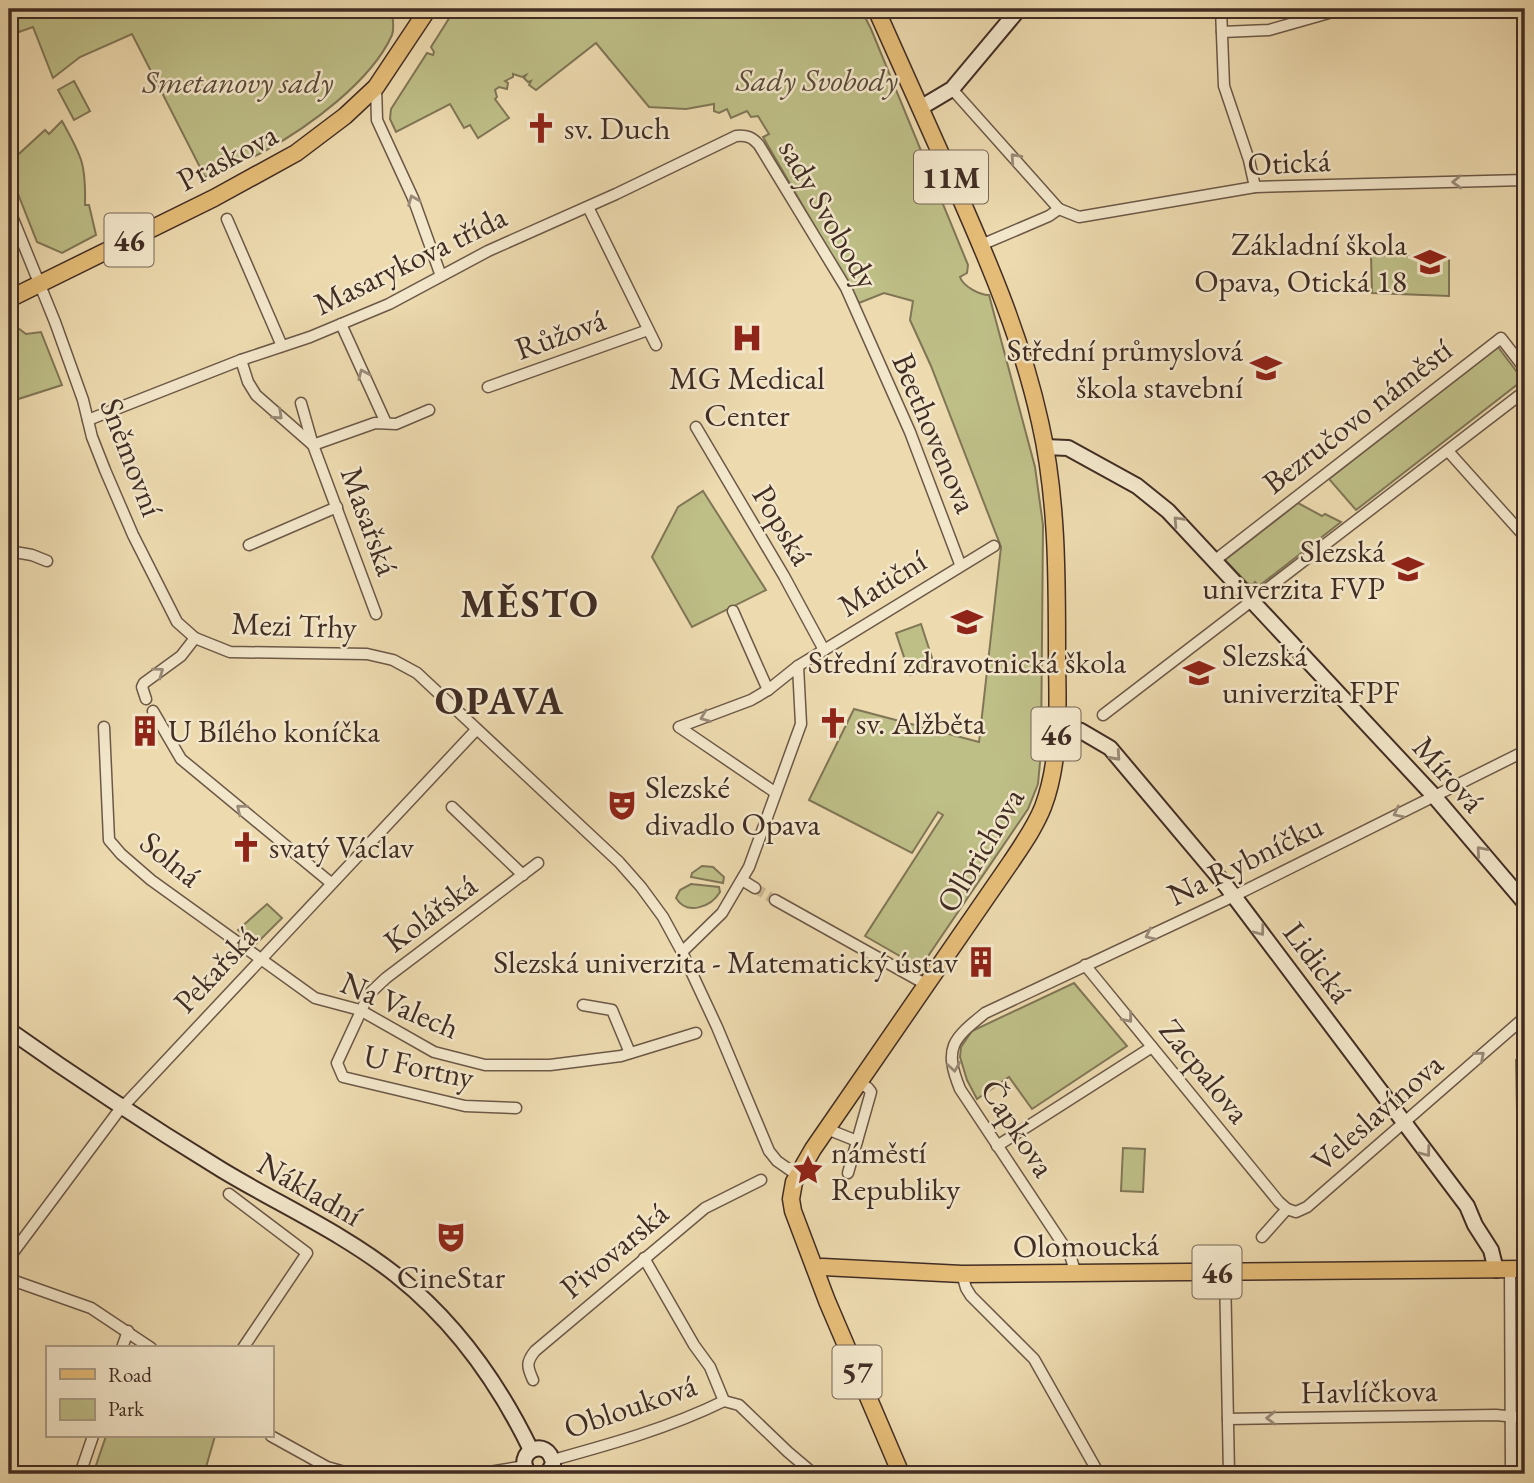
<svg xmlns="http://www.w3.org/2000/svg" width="1534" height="1483" viewBox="0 0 1534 1483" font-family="'EB Garamond',serif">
<rect width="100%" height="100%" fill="#eddaaf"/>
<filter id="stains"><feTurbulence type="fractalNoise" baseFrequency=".00286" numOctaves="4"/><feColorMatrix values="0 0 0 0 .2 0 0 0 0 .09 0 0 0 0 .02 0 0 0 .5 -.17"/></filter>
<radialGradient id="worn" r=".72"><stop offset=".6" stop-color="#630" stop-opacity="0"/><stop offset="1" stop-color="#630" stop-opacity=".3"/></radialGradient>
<g fill="#bebe87" stroke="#807656" stroke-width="2">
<path d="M9,9H392C392,17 395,28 392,35C371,82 308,127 265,151C246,161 224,168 205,177L132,34L80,57L53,78L33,27L19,32L17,26L9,29Z"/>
<path d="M455,9H861L871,29L968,265L967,273L960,277C963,286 979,295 989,295L1035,467L1043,525L1041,752L1038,784L1028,809L924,962L912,963L865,936L943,815L938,812L912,853L809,800L854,709L979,742L1001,547L931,366L910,320L913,301L884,293L859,303L763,137L769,134L758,116L751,117L747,111L731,118L727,109L719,113L714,111V104L686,109L649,107L596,43L536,90L529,85L531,81L528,82L524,78L526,75L522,77L513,74V77L505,81L508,83L507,89L499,87L495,90L497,97L495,99L509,118L478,138L470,125L464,128L450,104L396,132L390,119L391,109L427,53L433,55L434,52L431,47Z"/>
<path d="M74,81L90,111L74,120L58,90Z"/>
<path d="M62,121C82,157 86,164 85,205H89L96,235L62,253L37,242L9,171V163L45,130L49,134Z"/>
<path d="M1371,255L1449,257V296L1372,293Z"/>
<path d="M10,322L26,334L41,332L62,385L9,402Z"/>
<path d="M1498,347L1523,380L1356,510L1329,479Z"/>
<path d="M703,491L766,590L692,627L652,557L678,507Z"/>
<path d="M1298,503L1322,516L1325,514L1341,522L1259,586L1255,582L1252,585L1247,583L1225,560Z"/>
<path d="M921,624L935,667L910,675L896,633Z"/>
<path d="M702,866L713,867L724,877L723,883L691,877L692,873Z"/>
<path d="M691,884L719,887L720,892C711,907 687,916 676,898L680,890Z"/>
<path d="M267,904L282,918L255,945L238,930Z"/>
<path d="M1074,983L1127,1046L1032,1109L1009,1077L977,1099L967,1080L960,1057L961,1047L972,1031Z"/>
<path d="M1516,1060H1525V1111H1517Z"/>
<path d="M1123,1148L1145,1149L1143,1192L1121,1191Z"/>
<path d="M1525,1289V1409H1523V1291Z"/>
<path d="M106,1436H215L204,1474H93Z"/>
</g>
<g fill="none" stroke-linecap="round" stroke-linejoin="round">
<path stroke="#cbb793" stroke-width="10" stroke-dasharray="10 5" stroke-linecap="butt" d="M755,888L775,900"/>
<defs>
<g id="street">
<path d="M1221,9L1224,86L1249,160L1255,187"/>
<path d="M1222,32L1269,30L1343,9"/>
<path d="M376,87L377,120L413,198L441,276"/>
<path d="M952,89L1059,209"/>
<path d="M588,207L656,345"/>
<path d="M9,209L55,322L83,400L92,437L105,470L133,535L177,622L195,638L230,652L367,654L393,660L417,673L619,862L641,887L663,917L682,952L717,1027L769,1151L777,1161L797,1175"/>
<path d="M1059,209L1079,217L1255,187L1525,180"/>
<path d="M227,219L282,346"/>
<path d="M981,245L1049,216L1059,209"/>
<path d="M341,324L386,423"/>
<path d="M241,360L248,382L256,395L313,445L375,423L396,424L429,410"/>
<path d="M488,387L648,330"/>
<path d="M301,403L313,445L376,614"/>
<path d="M88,420L241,360L310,337L389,304L488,251L616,194L736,136C747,135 752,137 759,145L846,288L910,432L960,564"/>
<path d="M696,427L784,576L824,650"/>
<path d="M1448,451L1525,537"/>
<path d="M249,545L337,507"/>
<path d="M9,551L32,555L47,561"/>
<path d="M1214,561L1501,338L1525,369"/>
<path d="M733,611L768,690"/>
<path d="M798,666L994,546"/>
<path d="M146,699L142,687L144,683L181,656L195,638"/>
<path d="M153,711L181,759L331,883"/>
<path d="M1103,715L1525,391"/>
<path d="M104,727L109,840L121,854L151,880L315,998L360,1010L434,1052L485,1065H550L621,1056L696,1033"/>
<path d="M452,807L523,875"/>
<path d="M742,880L755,888"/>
<path d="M775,900L927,985"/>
<path d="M682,952L722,913L749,867L801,724L798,666L768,690L751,700L679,727L776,793"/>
<path d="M1085,965L1279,1202L1287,1209L1296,1212L1307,1207L1525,1017"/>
<path d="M583,1005L612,1010L630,1053"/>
<path d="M516,1108L465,1106L343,1077L337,1063L369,994L386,978L538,863"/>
<path d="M827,1129L857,1141"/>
<path d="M997,1146L1152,1047"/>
<path d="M848,1173L871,1092L868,1088L860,1083"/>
<path d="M229,1194L307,1253L243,1348"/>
<path d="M1262,1237L1287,1209"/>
<path d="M9,1258L117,1113L476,730"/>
<path d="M644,1258L694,1345L710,1367L724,1401"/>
<path d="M1510,1269L1511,1474"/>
<path d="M1225,1272L1229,1474"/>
<path d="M962,1274L966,1288L971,1296L1034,1359L1099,1474"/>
<path d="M1076,1274L1070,1255L960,1089C943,1047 953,1039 985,1013L1234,896L1525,751"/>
<path d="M9,1279L91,1308L151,1348"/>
<path d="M122,1348L128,1331"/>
<path d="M533,1380C527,1367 526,1362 535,1351L705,1208L761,1180"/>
<path d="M724,1401L739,1405L788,1452L814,1474"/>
<path d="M1228,1419L1496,1415L1525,1418"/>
<path d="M271,1436L327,1467L352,1474"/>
<path d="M553,1460C611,1444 669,1428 724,1401"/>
<path d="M80,1474L93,1436"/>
<path d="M477,1474L525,1466"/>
</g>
<g id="secondary">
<path d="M920,108L952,89L1019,9"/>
<path d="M1045,447L1068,448L1137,486L1168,511L1434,796L1525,903"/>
<path d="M1057,724L1081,731L1110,748L1227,887L1467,1206L1475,1225L1491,1250L1496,1270"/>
<path d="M9,1030C78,1079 150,1126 222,1170C280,1205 343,1233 396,1275C454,1321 499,1384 531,1450"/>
<path d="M530,1474C510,1453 549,1434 553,1464L547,1474"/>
</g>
<g id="primary">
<path d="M876,9C903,69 929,128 956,188C990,265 1022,340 1040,422C1057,496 1057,574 1057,649C1057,701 1062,757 1043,807C1035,827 1023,844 1011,862L813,1149L794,1182L791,1199L793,1211L827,1301L901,1474"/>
<path d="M9,299L214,198L296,153L345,116L376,87L428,9"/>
<path d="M815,1268L823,1267L962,1274L1525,1269"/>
</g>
</defs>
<use href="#street" stroke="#6c5847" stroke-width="13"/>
<use href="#secondary" stroke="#412d24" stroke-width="18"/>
<use href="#primary" stroke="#412d24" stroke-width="19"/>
<use href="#street" stroke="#f3e7cb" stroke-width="10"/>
<use href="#secondary" stroke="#f3e7cb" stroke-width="14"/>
<use href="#primary" stroke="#e6bd78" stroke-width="16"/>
</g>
<defs><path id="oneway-chevron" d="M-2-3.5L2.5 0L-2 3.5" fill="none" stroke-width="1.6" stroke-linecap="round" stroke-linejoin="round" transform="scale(1.75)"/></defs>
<g stroke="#9a8a78">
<use href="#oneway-chevron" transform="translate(1015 158) rotate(-132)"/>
<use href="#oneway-chevron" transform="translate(1457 182) rotate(178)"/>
<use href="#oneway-chevron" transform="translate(413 200) rotate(-112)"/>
<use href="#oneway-chevron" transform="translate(363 374) rotate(-114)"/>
<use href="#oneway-chevron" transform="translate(278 415) rotate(43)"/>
<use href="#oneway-chevron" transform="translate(1178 521) rotate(-133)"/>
<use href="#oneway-chevron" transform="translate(159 672) rotate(-36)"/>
<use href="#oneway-chevron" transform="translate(705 717) rotate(159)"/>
<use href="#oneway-chevron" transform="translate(1116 756) rotate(48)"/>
<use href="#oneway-chevron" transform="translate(241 809) rotate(-141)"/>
<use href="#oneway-chevron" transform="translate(1398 813) rotate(153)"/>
<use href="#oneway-chevron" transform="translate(1481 851) rotate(-131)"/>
<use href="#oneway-chevron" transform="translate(1260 931) rotate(53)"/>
<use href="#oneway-chevron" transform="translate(1150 935) rotate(155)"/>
<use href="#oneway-chevron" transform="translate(1128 1018) rotate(51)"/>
<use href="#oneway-chevron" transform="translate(1480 1056) rotate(-41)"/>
<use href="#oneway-chevron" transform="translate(954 1067) rotate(81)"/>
<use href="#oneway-chevron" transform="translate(1426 1152) rotate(53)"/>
<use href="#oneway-chevron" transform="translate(1271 1418) rotate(179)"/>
</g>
<defs>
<symbol id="church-bare" viewBox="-9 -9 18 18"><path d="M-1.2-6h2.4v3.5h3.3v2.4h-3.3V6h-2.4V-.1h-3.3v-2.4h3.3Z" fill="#8f2418" stroke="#f3e7cb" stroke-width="2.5" paint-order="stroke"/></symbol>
<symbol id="school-bare" viewBox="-9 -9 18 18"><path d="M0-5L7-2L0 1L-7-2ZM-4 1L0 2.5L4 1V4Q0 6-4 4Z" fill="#8f2418" stroke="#f3e7cb" stroke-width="2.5" paint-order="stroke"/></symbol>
<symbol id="hospital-bare" viewBox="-9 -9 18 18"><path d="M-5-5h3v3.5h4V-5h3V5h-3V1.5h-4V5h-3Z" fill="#8f2418" stroke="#f3e7cb" stroke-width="2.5" paint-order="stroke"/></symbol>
<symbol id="university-bare" viewBox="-9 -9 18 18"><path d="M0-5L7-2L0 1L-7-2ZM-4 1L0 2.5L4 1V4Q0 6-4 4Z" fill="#8f2418" stroke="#f3e7cb" stroke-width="2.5" paint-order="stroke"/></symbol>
<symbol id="building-bare" viewBox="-9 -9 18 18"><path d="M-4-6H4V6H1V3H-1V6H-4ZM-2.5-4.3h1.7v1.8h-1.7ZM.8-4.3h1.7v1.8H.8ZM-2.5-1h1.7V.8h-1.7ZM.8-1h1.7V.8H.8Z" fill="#8f2418" stroke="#f3e7cb" stroke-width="2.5" paint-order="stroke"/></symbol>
<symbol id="theatre-bare" viewBox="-9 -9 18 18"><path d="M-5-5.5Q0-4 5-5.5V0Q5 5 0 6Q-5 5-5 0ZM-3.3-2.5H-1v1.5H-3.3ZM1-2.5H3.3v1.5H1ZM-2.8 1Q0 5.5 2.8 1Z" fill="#8f2418" stroke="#f3e7cb" stroke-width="2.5" paint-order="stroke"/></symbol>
<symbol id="sight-bare" viewBox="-9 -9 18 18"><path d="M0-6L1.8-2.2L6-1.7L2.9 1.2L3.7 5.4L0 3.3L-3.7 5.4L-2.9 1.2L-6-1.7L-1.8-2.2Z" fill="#8f2418" stroke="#f3e7cb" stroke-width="2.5" paint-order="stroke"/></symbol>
</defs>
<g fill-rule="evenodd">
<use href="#church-bare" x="519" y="106" width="44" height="44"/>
<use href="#school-bare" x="1408" y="240" width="44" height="44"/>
<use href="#hospital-bare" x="725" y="316" width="44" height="44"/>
<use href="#school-bare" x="1244" y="346" width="44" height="44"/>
<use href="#university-bare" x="1386" y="547" width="44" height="44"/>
<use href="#school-bare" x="945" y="600" width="44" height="44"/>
<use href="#university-bare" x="1177" y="651" width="44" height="44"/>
<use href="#church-bare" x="811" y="701" width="44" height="44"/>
<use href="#building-bare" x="123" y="709" width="44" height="44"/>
<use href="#theatre-bare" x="600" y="783" width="44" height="44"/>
<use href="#church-bare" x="224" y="825" width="44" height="44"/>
<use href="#building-bare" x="959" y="940" width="44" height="44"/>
<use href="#sight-bare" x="786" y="1148" width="44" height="44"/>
<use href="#theatre-bare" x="429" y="1215" width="44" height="44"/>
</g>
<g text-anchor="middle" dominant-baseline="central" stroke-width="5" stroke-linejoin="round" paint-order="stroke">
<g fill="#f3e7cb" stroke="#766556" stroke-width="2">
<rect x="914" y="150.5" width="74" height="53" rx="5"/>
<rect x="104.5" y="213.5" width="49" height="53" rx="5"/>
<rect x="1031.5" y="707.5" width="49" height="53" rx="5"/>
<rect x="1192.5" y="1245.5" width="49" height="53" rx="5"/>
<rect x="832.5" y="1345.5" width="49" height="53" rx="5"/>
</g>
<g font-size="30" font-weight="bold" fill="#412d24">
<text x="951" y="177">11M</text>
<text x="129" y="240">46</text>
<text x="1056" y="734">46</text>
<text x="1217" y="1272">46</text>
<text x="857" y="1372">57</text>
</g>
<g font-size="32" font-style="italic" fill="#5a4a38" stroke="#f3e7cb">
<text x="817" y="80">Sady Svobody</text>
<text x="238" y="82">Smetanovy sady</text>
</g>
<g font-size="32" fill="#412d24" stroke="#f3e7cb" text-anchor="start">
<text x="564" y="128">sv. Duch</text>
<text x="1407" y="244" text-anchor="end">Základní škola<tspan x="1407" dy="37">Opava, Otická 18</tspan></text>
<text x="1243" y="350" text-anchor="end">Střední průmyslová<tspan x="1243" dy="37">škola stavební</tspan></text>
<text x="747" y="378" text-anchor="middle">MG Medical<tspan x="747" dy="37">Center</tspan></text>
<text x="1385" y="551" text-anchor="end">Slezská<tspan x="1385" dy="37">univerzita FVP</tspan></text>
<text x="1222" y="655">Slezská<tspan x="1222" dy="37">univerzita FPF</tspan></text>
<text x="967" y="662" text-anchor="middle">Střední zdravotnická škola</text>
<text x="856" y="723">sv. Alžběta</text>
<text x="168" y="731">U Bílého koníčka</text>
<text x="645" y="787">Slezské<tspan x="645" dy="37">divadlo Opava</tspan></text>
<text x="269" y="847">svatý Václav</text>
<text x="958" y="962" text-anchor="end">Slezská univerzita - Matematický ústav</text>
<text x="831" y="1152">náměstí<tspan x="831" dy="37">Republiky</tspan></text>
<text x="451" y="1277" text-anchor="middle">CineStar</text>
</g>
<g font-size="32" fill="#412d24" stroke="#f3e7cb">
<text transform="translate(227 157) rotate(-28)">Praskova</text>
<text transform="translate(1289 162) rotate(-3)">Otická</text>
<text transform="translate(829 214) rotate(60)">sady Svobody</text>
<text transform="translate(410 260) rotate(-26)">Masarykova třída</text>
<text transform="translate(560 334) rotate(-20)">Růžová</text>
<text transform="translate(1357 416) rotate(-38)">Bezručovo náměstí</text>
<text transform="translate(935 433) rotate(67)">Beethovenova</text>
<text transform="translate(132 457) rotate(69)">Sněmovní</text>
<text transform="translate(370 521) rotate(70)">Masařská</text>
<text transform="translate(783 525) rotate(59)">Popská</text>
<text transform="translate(882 583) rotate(-32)">Matiční</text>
<text transform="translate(294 625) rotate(2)">Mezi Trhy</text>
<text transform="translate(1449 774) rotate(48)">Mírová</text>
<text transform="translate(980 850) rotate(-59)">Olbrichova</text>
<text transform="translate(171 859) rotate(39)">Solná</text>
<text transform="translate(1245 860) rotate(-26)">Na Rybníčku</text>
<text transform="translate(430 913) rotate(-37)">Kolářská</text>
<text transform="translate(1318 962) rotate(53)">Lidická</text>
<text transform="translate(215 969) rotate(-47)">Pekařská</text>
<text transform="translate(400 1005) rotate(23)">Na Valech</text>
<text transform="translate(419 1066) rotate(12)">U Fortny</text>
<text transform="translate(1205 1071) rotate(51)">Zacpalova</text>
<text transform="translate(1377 1112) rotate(-41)">Veleslavínova</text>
<text transform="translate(1018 1128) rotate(57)">Čapkova</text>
<text transform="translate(310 1189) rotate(30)">Nákladní</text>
<text transform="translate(1086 1245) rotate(-1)">Olomoucká</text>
<text transform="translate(614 1250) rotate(-40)">Pivovarská</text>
<text transform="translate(1369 1391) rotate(-1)">Havlíčkova</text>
<text transform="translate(630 1406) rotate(-19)">Oblouková</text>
</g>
<g font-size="38" font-weight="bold" letter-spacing="2" fill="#412d24" stroke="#f3e7cb">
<text x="530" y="603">MĚSTO</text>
<text x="500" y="700">OPAVA</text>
</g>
</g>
<rect width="1534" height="1483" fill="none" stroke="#eddaaf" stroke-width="35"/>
<rect x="10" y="10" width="1513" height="1462" fill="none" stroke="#412d24" stroke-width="3.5"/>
<rect x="18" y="18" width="1499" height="1448" fill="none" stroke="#412d24" stroke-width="2"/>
<rect x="46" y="1346" width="228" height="91" fill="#f3e7cb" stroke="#ac9d88" stroke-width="2"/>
<rect x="60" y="1369" width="35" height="10" fill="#e6bd78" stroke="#ac9d88" stroke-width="2"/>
<text x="108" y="1382" font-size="21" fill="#412d24">Road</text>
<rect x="60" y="1399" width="35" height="21" fill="#bebe87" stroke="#ac9d88" stroke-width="2"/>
<text x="108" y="1416" font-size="21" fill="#412d24">Park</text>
<rect width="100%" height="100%" filter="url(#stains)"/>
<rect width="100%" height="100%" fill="url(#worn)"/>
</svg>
